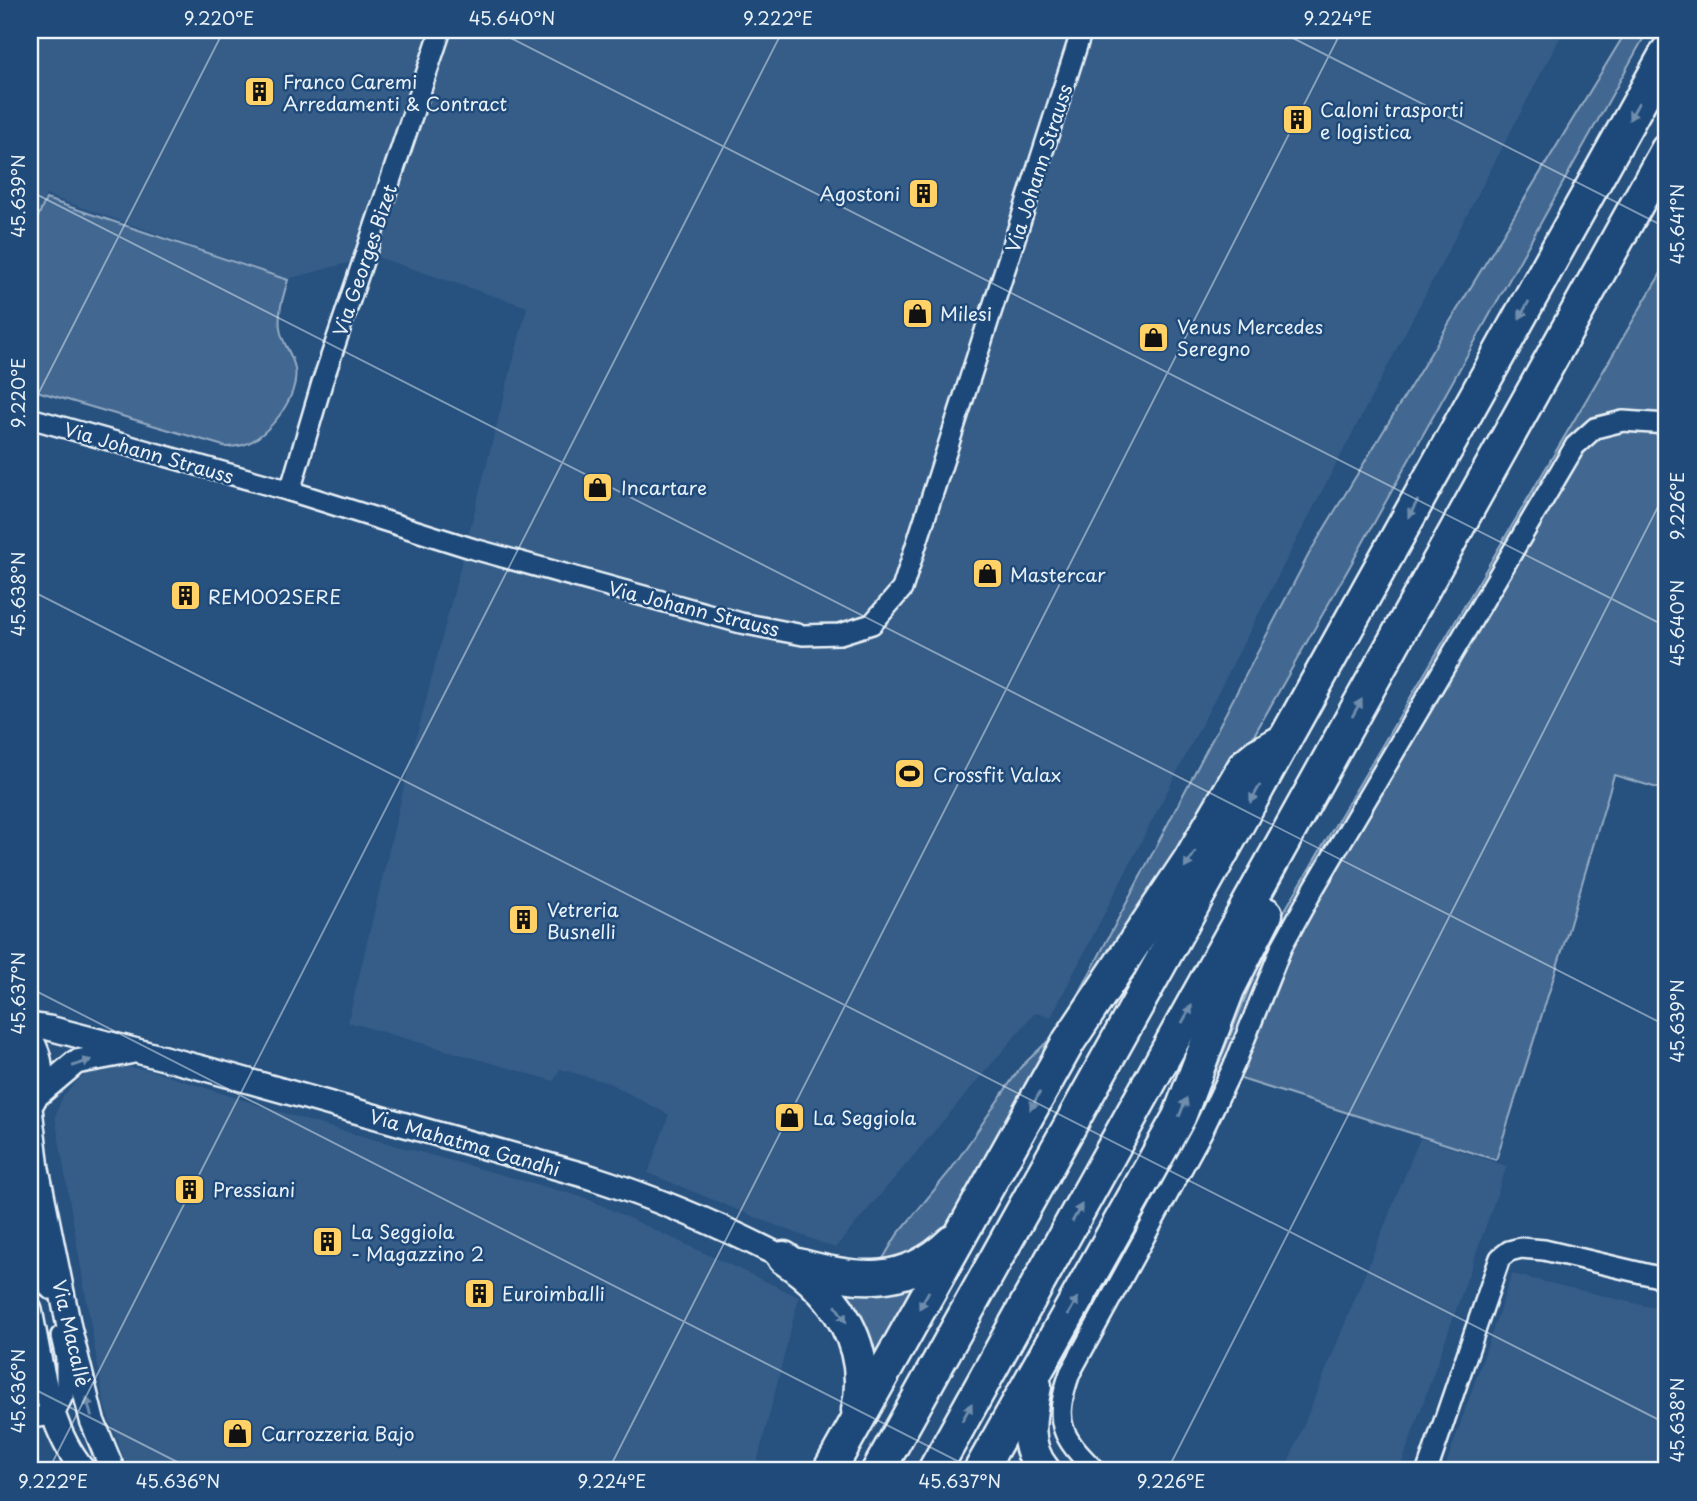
<svg xmlns="http://www.w3.org/2000/svg" width="1697" height="1501" viewBox="0 0 1697 1501" font-family="'Playpen Sans',sans-serif">
<rect width="100%" height="100%" fill="#27517f"/>
<filter id="ink" filterUnits="userSpaceOnUse"><feTurbulence type="fractalNoise" baseFrequency=".0143" numOctaves="2"/><feDisplacementMap in="SourceGraphic" scale="14" xChannelSelector="R" yChannelSelector="G"/><feConvolveMatrix kernelMatrix="1 2 1 2 8 2 1 2 1" color-interpolation-filters="sRGB"/></filter>
<g filter="url(#ink)">
<g fill="#355d88">
<path d="M30,30H1564L1307,520L1051,1017L1035,1013L835,1248L762,1220L648,1173L669,1115L609,1083L560,1069L554,1081L348,1022L408,770L527,307L374,256L288,279L46,195L30,230Z"/>
<path d="M112,1065L149,1070L315,1123L586,1198L799,1297L755,1471H129L105,1408L55,1116L63,1096L80,1078L99,1068Z"/>
<path d="M1420,1138L1507,1166L1399,1471H1285Z"/>
<path d="M1512,1274L1667,1311V1471H1444Z"/>
</g>
<g fill="#436891" stroke="#96acc4" stroke-width="2">
<path d="M1627,30H1648L1350,566L1207,818L962,1209L940,1237L910,1257L881,1262L897,1235L950,1171L1020,1068L1054,1035L1069,1013L1310,552Z"/>
<path d="M46,199L288,280C283,297 278,311 280,328C281,342 293,354 295,369C300,395 269,437 243,445C238,446 232,447 227,447L30,389V234Z"/>
<path d="M1667,263V791L1614,775L1562,951L1496,1160L1216,1071L1264,951L1282,915Z"/>
<path d="M920,1275L876,1365L835,1286Z"/>
</g>
<g fill="none" stroke-linecap="round" stroke-linejoin="round">
<defs>
<g id="minor">
<path d="M30,418L290,491L474,549L741,623L803,635L840,634L872,624L902,589L1082,30"/>
<path d="M290,491L322,383L441,30"/>
<path d="M38,1212L39,1239L50,1289"/>
<path d="M30,1386L42,1369"/>
<path d="M30,1418L54,1415L66,1389V1358L61,1336"/>
<path d="M1096,1471C1060,1436 1053,1422 1070,1373L1203,1130L1236,1061L1282,946L1314,888L1575,446L1595,428L1623,421L1667,424"/>
<path d="M1427,1471L1500,1258L1509,1251L1521,1248L1544,1250L1667,1279"/>
</g>
<g id="tertiary">
<path d="M30,1025L49,1028L206,1069L587,1176C656,1198 720,1225 784,1258"/>
<path d="M30,1038C42,1057 45,1081 33,1101"/>
<path d="M37,1095L76,1062L129,1052"/>
<path d="M30,1108L37,1169L69,1327L92,1420L113,1471"/>
<path d="M30,1310C41,1364 47,1427 84,1471"/>
</g>
<g id="trunk">
<path d="M784,1258C836,1292 872,1346 858,1410"/>
<path d="M798,1265C855,1281 905,1288 952,1242"/>
<path d="M1035,1386C1029,1416 1023,1446 1044,1471"/>
<path d="M829,1471L1069,1041L1189,861L1245,765L1257,755L1281,742"/>
<path d="M878,1471L1667,52"/>
<path d="M934,1471L1667,150"/>
<path d="M980,1471L1179,1117L1228,989L1266,914"/>
</g>
</defs>
<use href="#minor" stroke="#e8f1f8" stroke-width="24"/>
<use href="#tertiary" stroke="#e8f1f8" stroke-width="28"/>
<use href="#trunk" stroke="#e8f1f8" stroke-width="37"/>
<use href="#minor" stroke="#1f4a7a" stroke-width="19"/>
<use href="#tertiary" stroke="#1f4a7a" stroke-width="23"/>
<use href="#trunk" stroke="#1f4a7a" stroke-width="32"/>
</g>
<defs><path id="oneway-solid" d="M-6-.8H1V-3.2L6.5 0L1 3.2V.8H-6Z" transform="scale(1.75)"/></defs>
<g fill="#6f8dac">
<use href="#oneway-solid" transform="translate(1634 111) rotate(119)"/>
<use href="#oneway-solid" transform="translate(1524 310) rotate(119)"/>
<use href="#oneway-solid" transform="translate(1413 509) rotate(119)"/>
<use href="#oneway-solid" transform="translate(1357 708) rotate(-61)"/>
<use href="#oneway-solid" transform="translate(1255 794) rotate(119)"/>
<use href="#oneway-solid" transform="translate(1190 860) rotate(123)"/>
<use href="#oneway-solid" transform="translate(1187 1014) rotate(-61)"/>
<use href="#oneway-solid" transform="translate(82 1063) rotate(-19)"/>
<use href="#oneway-solid" transform="translate(1035 1101) rotate(119)"/>
<use href="#oneway-solid" transform="translate(1183 1107) rotate(-68)"/>
<use href="#oneway-solid" transform="translate(1077 1213) rotate(-61)"/>
<use href="#oneway-solid" transform="translate(924 1300) rotate(119)"/>
<use href="#oneway-solid" transform="translate(1073 1306) rotate(-61)"/>
<use href="#oneway-solid" transform="translate(841 1314) rotate(57)"/>
<use href="#oneway-solid" transform="translate(89 1407) rotate(-104)"/>
<use href="#oneway-solid" transform="translate(967 1412) rotate(-61)"/>
</g>
</g>
<path fill="none" stroke="#e8f1f8" stroke-width="2" stroke-opacity="0.45" d="M495,30L1667,627M1277,30L1667,228M30,191L1667,1026M30,410L224,30M30,590L1667,1424M30,988L977,1471M30,1387L195,1471M48,1471L783,30M608,1471L1342,30M1167,1471L1667,489"/>
<defs>
<symbol id="building-square" viewBox="-11 -11 22 22"><rect x="-9" y="-9" width="18" height="18" rx="4" fill="#ffd166" stroke="#1f4a7a"/><path d="M-4-6H4V6H1V3H-1V6H-4ZM-2.5-4.3h1.7v1.8h-1.7ZM.8-4.3h1.7v1.8H.8ZM-2.5-1h1.7V.8h-1.7ZM.8-1h1.7V.8H.8Z" fill="#111"/></symbol>
<symbol id="shop-square" viewBox="-11 -11 22 22"><rect x="-9" y="-9" width="18" height="18" rx="4" fill="#ffd166" stroke="#1f4a7a"/><path d="M-5-2.5h2.3a2.7 3.5 0 0 1 5.4 0H5L5.5 6h-11ZM-1.5-2.5h3a1.5 2.3 0 0 0-3 0Z" fill="#111"/></symbol>
<symbol id="stadium-square" viewBox="-11 -11 22 22"><rect x="-9" y="-9" width="18" height="18" rx="4" fill="#ffd166" stroke="#1f4a7a"/><path d="M0-5a6.5 5 0 1 0 0 10a6.5 5 0 1 0 0-10ZM-3.5-1.8h7v3.6h-7Z" fill="#111"/></symbol>
</defs>
<g fill-rule="evenodd">
<use href="#building-square" x="242" y="74" width="35" height="35"/>
<use href="#building-square" x="1280" y="102" width="35" height="35"/>
<use href="#building-square" x="906" y="176" width="35" height="35"/>
<use href="#shop-square" x="900" y="296" width="35" height="35"/>
<use href="#shop-square" x="1136" y="320" width="35" height="35"/>
<use href="#shop-square" x="580" y="470" width="35" height="35"/>
<use href="#shop-square" x="970" y="556" width="35" height="35"/>
<use href="#building-square" x="168" y="578" width="35" height="35"/>
<use href="#stadium-square" x="892" y="756" width="35" height="35"/>
<use href="#building-square" x="506" y="902" width="35" height="35"/>
<use href="#shop-square" x="772" y="1100" width="35" height="35"/>
<use href="#building-square" x="172" y="1172" width="35" height="35"/>
<use href="#building-square" x="310" y="1224" width="35" height="35"/>
<use href="#building-square" x="462" y="1276" width="35" height="35"/>
<use href="#shop-square" x="220" y="1416" width="35" height="35"/>
</g>
<g text-anchor="middle" dominant-baseline="central" stroke-width="5" stroke-linejoin="round" paint-order="stroke">
<g font-size="19" fill="#e8f1f8" stroke="#1f4a7a" text-anchor="start">
<text x="283" y="81">Franco Caremi<tspan x="283" dy="22">Arredamenti &amp; Contract</tspan></text>
<text x="1320" y="109">Caloni trasporti<tspan x="1320" dy="22">e logistica</tspan></text>
<text x="900" y="193" text-anchor="end">Agostoni</text>
<text x="940" y="313">Milesi</text>
<text x="1177" y="326">Venus Mercedes<tspan x="1177" dy="22">Seregno</tspan></text>
<text x="621" y="487">Incartare</text>
<text x="1010" y="574">Mastercar</text>
<text x="208" y="596">REM002SERE</text>
<text x="933" y="774">Crossfit Valax</text>
<text x="547" y="909">Vetreria<tspan x="547" dy="22">Busnelli</tspan></text>
<text x="813" y="1117">La Seggiola</text>
<text x="213" y="1189">Pressiani</text>
<text x="351" y="1231">La Seggiola<tspan x="351" dy="22">- Magazzino 2</tspan></text>
<text x="502" y="1293">Euroimballi</text>
<text x="261" y="1433">Carrozzeria Bajo</text>
</g>
<g font-size="19" fill="#e8f1f8" stroke="#1f4a7a">
<text transform="translate(1038 168) rotate(-72)">Via Johann Strauss</text>
<text transform="translate(364 260) rotate(-71)">Via Georges Bizet</text>
<text transform="translate(149 452) rotate(16)">Via Johann Strauss</text>
<text transform="translate(694 608) rotate(14)">Via Johann Strauss</text>
<text transform="translate(465 1142) rotate(16)">Via Mahatma Gandhi</text>
<text transform="translate(72 1333) rotate(77)">Via Macallè</text>
</g>
</g>
<rect width="1697" height="1501" fill="none" stroke="#1f4a7a" stroke-width="77"/>
<rect x="38" y="38" width="1620" height="1424" fill="none" stroke="#e8f1f8" stroke-width="2.5"/>
<g font-size="18" text-anchor="middle" fill="#e8f1f8">
<text x="219" y="25">9.220°E</text>
<text x="512" y="25">45.640°N</text>
<text x="778" y="25">9.222°E</text>
<text x="1338" y="25">9.224°E</text>
<text transform="translate(19 196) rotate(-90)" y="6">45.639°N</text>
<text transform="translate(1678 224) rotate(-90)" y="6">45.641°N</text>
<text transform="translate(19 393) rotate(-90)" y="6">9.220°E</text>
<text transform="translate(1678 506) rotate(-90)" y="6">9.226°E</text>
<text transform="translate(19 594) rotate(-90)" y="6">45.638°N</text>
<text transform="translate(1678 623) rotate(-90)" y="6">45.640°N</text>
<text transform="translate(19 993) rotate(-90)" y="6">45.637°N</text>
<text transform="translate(1678 1021) rotate(-90)" y="6">45.639°N</text>
<text transform="translate(19 1391) rotate(-90)" y="6">45.636°N</text>
<text transform="translate(1678 1420) rotate(-90)" y="6">45.638°N</text>
<text x="53" y="1488">9.222°E</text>
<text x="178" y="1488">45.636°N</text>
<text x="612" y="1488">9.224°E</text>
<text x="960" y="1488">45.637°N</text>
<text x="1171" y="1488">9.226°E</text>
</g>
</svg>
